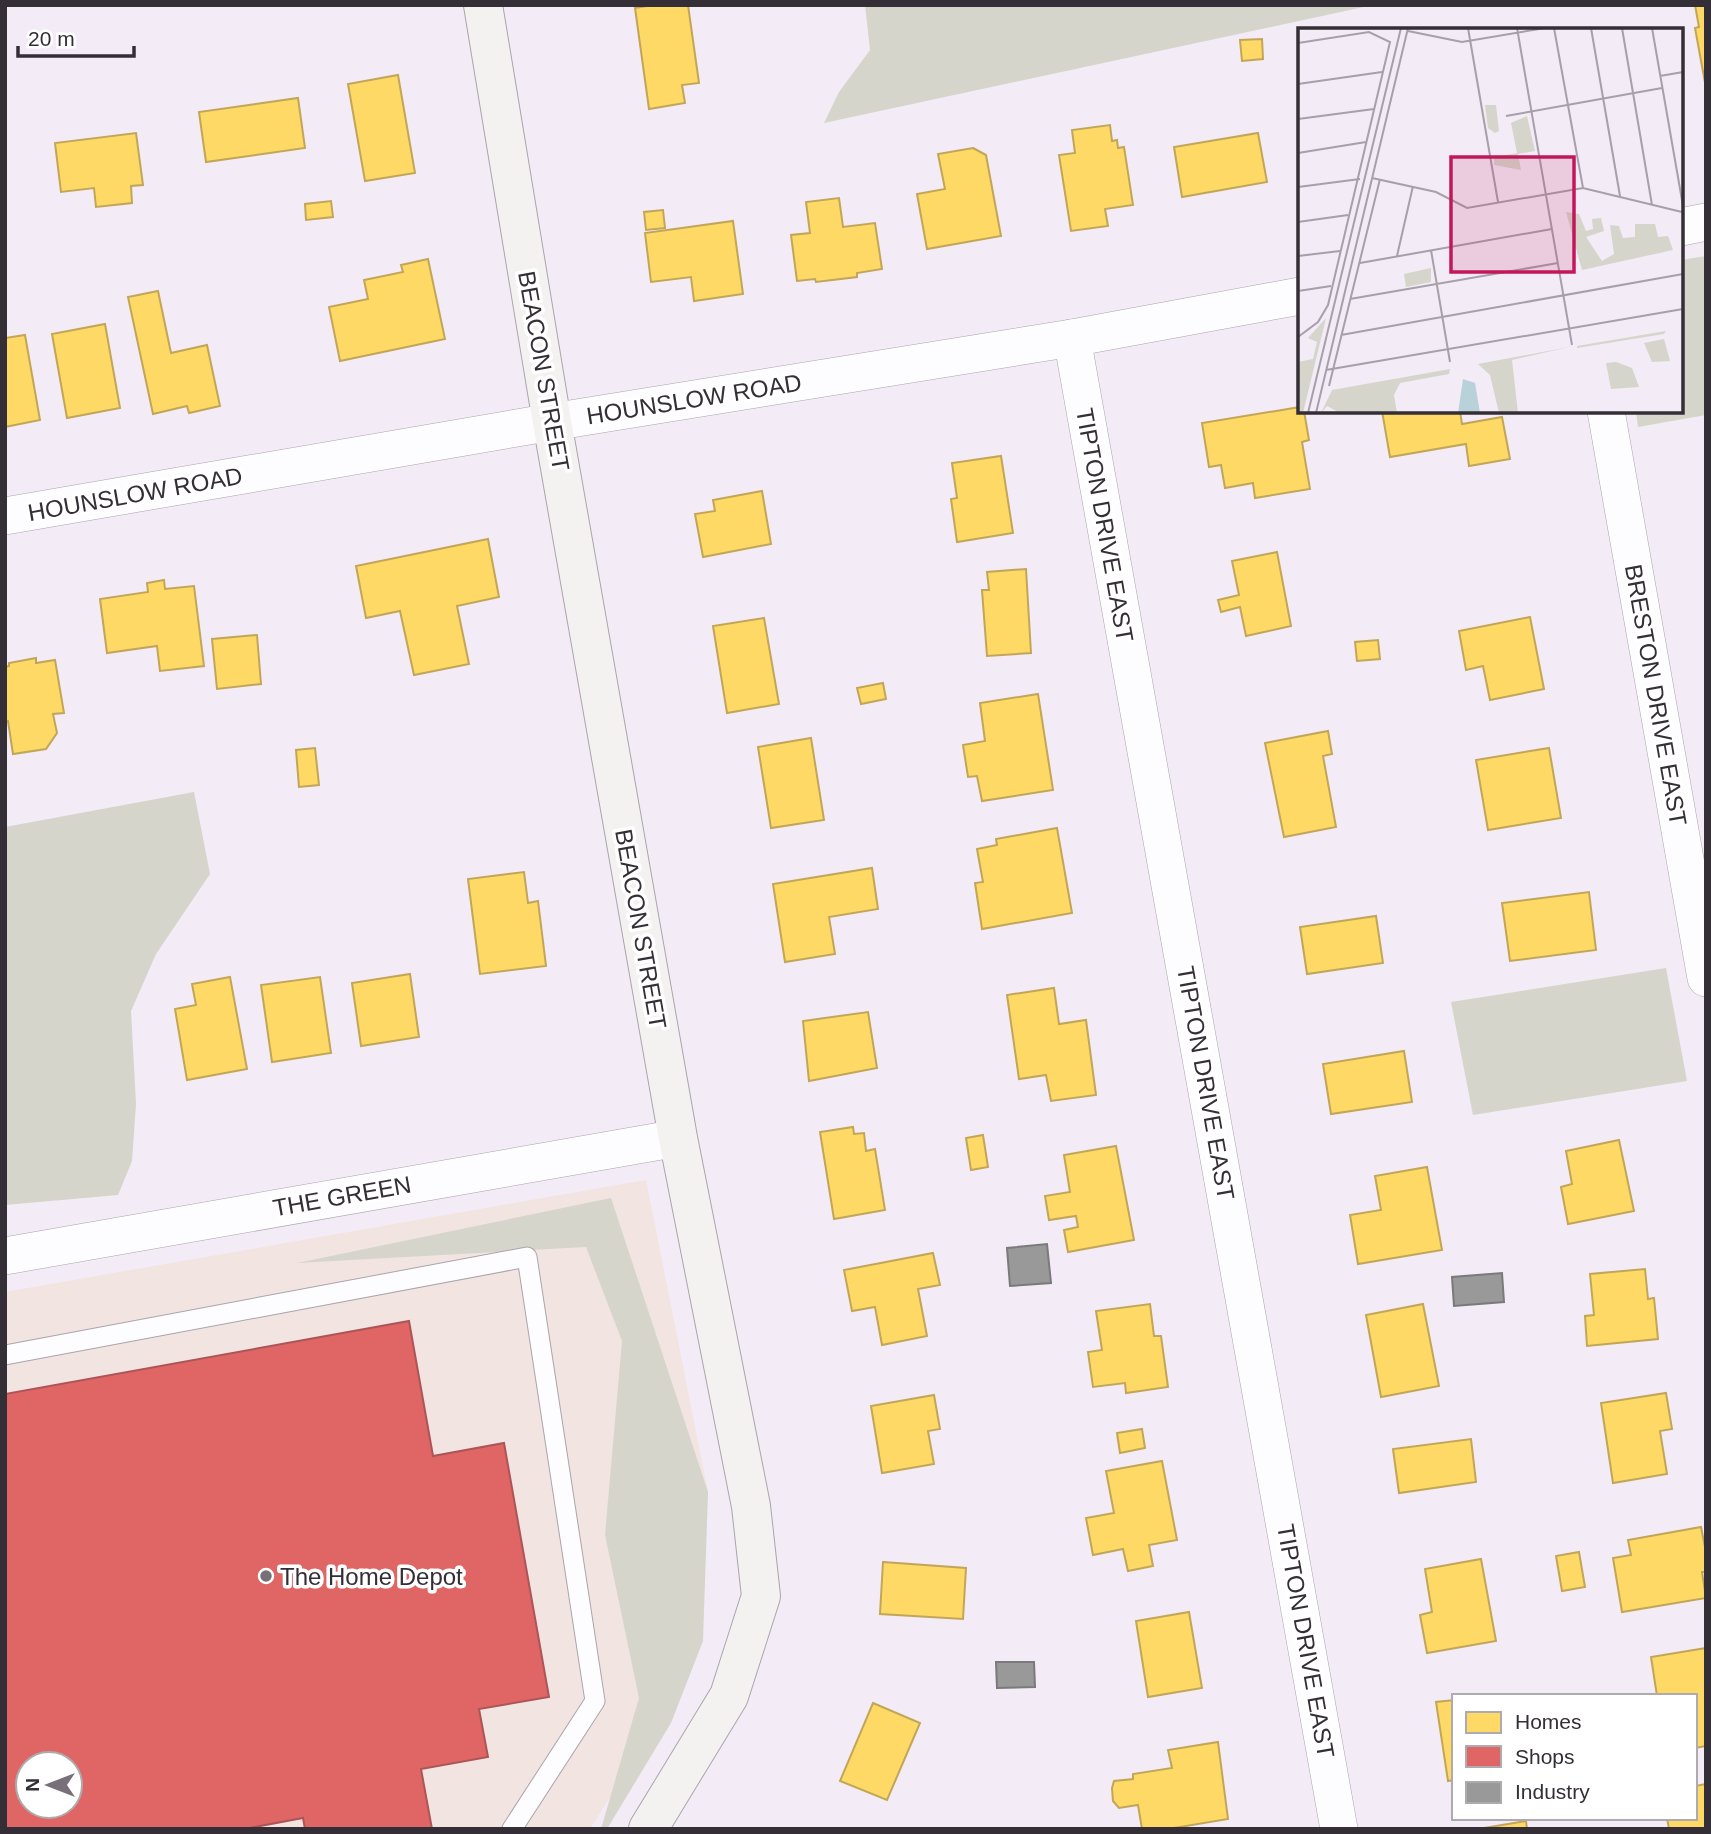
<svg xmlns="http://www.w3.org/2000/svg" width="1711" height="1834" viewBox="0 0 1711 1834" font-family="Helvetica,sans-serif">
<rect width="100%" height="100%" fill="#f3ebf6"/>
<path fill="#f2e4e1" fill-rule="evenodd" d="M646,1180L708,1492L677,1690L590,1829H5V1292ZM28,1764H70V1806H28Z"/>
<g fill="#d5d5cb">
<path d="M865,5H1373L824,123L839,92L870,50Z"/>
<path d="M1706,256V415L1638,427L1636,411H1681V260Z"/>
<path d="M194,792L210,874L156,954L131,1011L136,1104L132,1161L118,1195L5,1205V827Z"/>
<path d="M1666,968L1687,1081L1473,1115L1451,1002Z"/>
<path d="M611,1198L708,1492L703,1641L671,1723L607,1829H601L639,1698L605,1535L622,1341L586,1247L297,1263Z"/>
</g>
<g fill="#ffd966" stroke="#c2a658" stroke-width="2">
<path d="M653,5H688L699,83L682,85L685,103L649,109L635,8Z"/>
<path d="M1695,5H1706V88L1695,28L1699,27Z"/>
<path d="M1262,39L1263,59L1242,61L1240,40Z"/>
<path d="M398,75L415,173L365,181L348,84Z"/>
<path d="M298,98L305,148L206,162L199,112Z"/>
<path d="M1110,125L1112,141L1117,140L1118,148L1124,147L1133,205L1105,209L1108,226L1071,231L1059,155L1075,153L1072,130Z"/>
<path d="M136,133L143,185L131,186L132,203L96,207L94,188L61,192L55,143Z"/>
<path d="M1258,133L1267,182L1182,197L1174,147Z"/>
<path d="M973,148L986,155L1001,236L927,249L917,194L945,189L938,154Z"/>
<path d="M839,198L843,227L875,223L882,269L857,273V277L816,282L815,279L797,281L791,235L810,233L806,202Z"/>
<path d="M331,201L333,217L306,220L305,204Z"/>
<path d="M663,210L665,228L646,230L644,212Z"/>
<path d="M733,221L743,294L694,301L691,277L651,282L645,233Z"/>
<path d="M428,259L445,339L340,361L329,307L368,299L364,280L403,272L401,265Z"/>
<path d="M158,291L171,353L207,345L220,406L189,413L187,406L153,414L128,297Z"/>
<path d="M105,324L120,408L67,418L52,334Z"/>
<path d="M25,335L40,420L5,427V338Z"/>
<path d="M1300,407V411H1304L1309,440L1302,442L1310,489L1255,498L1253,483L1225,488L1221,465L1209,467L1202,423Z"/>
<path d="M1382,411H1460L1462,424L1502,417L1510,459L1469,466L1466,444L1390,457Z"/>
<path d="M1001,456L1013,533L957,542L951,499L957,498L952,463Z"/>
<path d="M762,491L771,544L703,557L695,514L715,511L713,500Z"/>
<path d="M488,539L499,597L457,606L469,664L414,675L400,611L366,618L356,566Z"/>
<path d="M1277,552L1291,626L1246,636L1240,607L1221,612L1218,600L1239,595L1232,561Z"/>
<path d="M1026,569L1031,653L987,656L982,590H989L987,572Z"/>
<path d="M164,580L165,589L194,586L204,666L160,671L157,646L107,653L100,599L148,592L147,583Z"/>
<path d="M1530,617L1544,689L1490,700L1483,666L1466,670L1459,631Z"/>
<path d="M764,618L779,704L727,713L713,626Z"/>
<path d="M257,635L261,684L217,689L212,639Z"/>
<path d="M1378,640L1380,659L1357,661L1355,642Z"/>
<path d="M36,658V663L55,660L64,713L53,714L57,733L46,749L13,754L8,721L5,722V667L9,666V663Z"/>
<path d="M883,683L886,699L861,704L857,688Z"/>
<path d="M1038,694L1053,790L982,801L977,776L968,777L963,745L985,741L980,703Z"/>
<path d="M1328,731L1332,754L1323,756L1336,827L1284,837L1265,743Z"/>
<path d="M811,738L824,820L771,828L758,747Z"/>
<path d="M315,748L319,785L299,787L296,750Z"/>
<path d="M1549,748L1561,818L1488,830L1476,760Z"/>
<path d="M1057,828L1072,913L982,929L975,883L983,882L977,849L997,845L996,839Z"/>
<path d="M872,868L878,909L829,917L835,954L785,962L773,884Z"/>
<path d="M524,872L528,903L538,901L546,966L480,974L468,879Z"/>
<path d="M1589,892L1596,950L1510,961L1502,903Z"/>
<path d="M1376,916L1383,963L1307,974L1300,927Z"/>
<path d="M410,974L419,1037L361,1046L352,983Z"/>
<path d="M230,977L247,1069L187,1080L175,1009L196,1005L192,984Z"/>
<path d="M320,977L331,1053L272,1062L261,985Z"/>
<path d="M1054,988L1059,1024L1086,1020L1096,1095L1051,1101L1046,1075L1019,1079L1007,995Z"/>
<path d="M868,1012L877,1068L809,1081L803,1021Z"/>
<path d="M1404,1051L1412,1102L1331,1114L1323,1064Z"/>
<path d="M853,1127L854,1134L864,1133L866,1151L875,1149L885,1210L834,1219L820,1132Z"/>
<path d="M983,1135L988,1167L971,1170L966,1138Z"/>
<path d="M1619,1140L1634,1211L1568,1224L1561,1187L1572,1184L1566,1151Z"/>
<path d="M1116,1146L1134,1240L1068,1252L1064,1230L1078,1227L1076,1216L1049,1220L1045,1196L1070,1192L1064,1155Z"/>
<path d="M1427,1167L1442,1250L1358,1264L1350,1215L1381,1210L1375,1176Z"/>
<path d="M933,1253L940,1285L918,1289L927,1336L882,1345L875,1307L852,1311L844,1270Z"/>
<path d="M1645,1269L1648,1299L1654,1298L1658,1339L1587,1346L1585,1316L1594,1315L1590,1274Z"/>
<path d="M1150,1304L1154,1336H1161L1168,1387L1126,1393L1125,1383L1093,1387L1088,1352L1102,1350L1096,1311Z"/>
<path d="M1423,1304L1439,1386L1381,1397L1366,1315Z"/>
<path d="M1666,1393L1672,1429L1660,1431L1667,1474L1613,1483L1601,1403Z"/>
<path d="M934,1395L940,1429L928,1431L934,1464L882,1473L871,1406Z"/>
<path d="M1142,1429L1145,1448L1120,1453L1117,1433Z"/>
<path d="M1471,1439L1476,1482L1399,1493L1393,1449Z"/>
<path d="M1162,1461L1177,1540L1149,1545L1153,1566L1128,1571L1123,1549L1093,1555L1086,1518L1114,1513L1106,1471Z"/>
<path d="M1701,1527L1706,1552V1572H1702L1706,1598L1622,1612L1613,1558L1631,1555L1628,1540Z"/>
<path d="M1579,1552L1585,1587L1562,1591L1556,1556Z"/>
<path d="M1481,1559L1496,1641L1427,1653L1420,1615L1432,1612L1425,1569Z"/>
<path d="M883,1562L966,1568L963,1619L880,1614Z"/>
<path d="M1189,1612L1202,1688L1148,1697L1136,1621Z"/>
<path d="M1706,1648V1746L1695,1748V1696H1657L1651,1657Z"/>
<path d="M1454,1700V1780L1448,1781L1436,1702Z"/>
<path d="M873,1703L920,1723L887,1800L840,1781Z"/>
<path d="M1218,1742L1228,1819L1168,1829H1142L1138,1805L1119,1808L1113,1801L1112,1788L1114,1781L1133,1779V1774L1172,1768L1168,1750Z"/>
<path d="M1706,1784V1829H1669L1667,1818H1695V1786Z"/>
<path d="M1526,1821L1527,1829H1478Z"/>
</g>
<path fill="#e06666" stroke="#ac5558" stroke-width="2" fill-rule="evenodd" d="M409,1321L433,1456L504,1443L549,1697L479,1709L488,1757L421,1769L432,1829H305L303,1818L244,1829H5V1394ZM28,1764H70V1806H28Z"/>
<g fill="#999" stroke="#7b797b" stroke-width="2">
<path d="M1047,1244L1051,1283L1010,1286L1007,1248Z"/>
<path d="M1502,1273L1504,1302L1454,1306L1452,1277Z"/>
<path d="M996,1662H1034L1035,1687L997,1688Z"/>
</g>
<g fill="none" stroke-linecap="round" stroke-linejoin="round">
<defs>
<path id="lane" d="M5,1355L527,1257L595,1701L512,1829"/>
<g id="street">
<path d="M1681,227L1706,222"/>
<path d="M1072,338L1339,1829"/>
<path d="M1606,411L1706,978"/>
<path d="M5,516L552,422L1072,338L1300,296"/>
<path d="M5,1256L678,1138"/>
</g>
<path id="secondary" d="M483,5L552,422L678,1138L751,1506L761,1596L729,1696L648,1829"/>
</defs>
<use href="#lane" stroke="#aaa4ac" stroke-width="21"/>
<use href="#street" stroke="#aaa4ac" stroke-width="38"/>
<use href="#secondary" stroke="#aaa4ac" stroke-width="40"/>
<use href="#lane" stroke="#fdfcfe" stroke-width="19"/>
<use href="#street" stroke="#fdfcfe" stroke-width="37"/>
<use href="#secondary" stroke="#f4f2f1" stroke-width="38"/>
</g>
<circle fill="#777079" stroke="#fff" stroke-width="2.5" cx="266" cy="1576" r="7"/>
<g text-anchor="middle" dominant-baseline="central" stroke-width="7" stroke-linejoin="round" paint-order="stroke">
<g font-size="24" fill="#342e36" stroke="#fff">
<text transform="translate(544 371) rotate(80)">BEACON STREET</text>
<text transform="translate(694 399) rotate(-9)">HOUNSLOW ROAD</text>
<text transform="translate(135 494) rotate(-10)">HOUNSLOW ROAD</text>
<text transform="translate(1105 525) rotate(80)">TIPTON DRIVE EAST</text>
<text transform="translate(1656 695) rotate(80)">BRESTON DRIVE EAST</text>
<text transform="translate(641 929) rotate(80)">BEACON STREET</text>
<text transform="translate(1206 1083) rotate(80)">TIPTON DRIVE EAST</text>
<text transform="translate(342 1196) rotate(-10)">THE GREEN</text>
<text transform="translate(1306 1641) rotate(80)">TIPTON DRIVE EAST</text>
</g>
<g font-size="24" fill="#342e36" stroke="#fff" text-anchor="start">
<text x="280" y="1576">The Home Depot</text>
</g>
</g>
<g transform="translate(1298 28)">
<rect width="385" height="385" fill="#f3ebf6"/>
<path d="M187,77H198L201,103L197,105L190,100ZM229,88L237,123L220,126L223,142L196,137V129L219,125L213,95ZM268,184L281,186L288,203L295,201L294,191L303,190L306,203L288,209L304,233L316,226L312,197L321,198L325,210L337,209V196H357L360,209L370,208L375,222L284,242ZM133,240V254L108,259L106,246ZM28,290L5,385H2L0,334L15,331L19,314L10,310ZM368,303L366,306L279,320V318ZM366,311L372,333L354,334L346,315ZM271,319L214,332L220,385H201L192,347L180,336ZM318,334L334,340L341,359L313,361L308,335ZM152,341L151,346L102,355L96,367L99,385H42L29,378L23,385L34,362Z" fill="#d5d5cb"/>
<path d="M165,351L177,355L182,385H160Z" fill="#b9d1d9"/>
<path fill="none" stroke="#a79fa9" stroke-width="2" d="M170,0L200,174M219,0L274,317M256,0L285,160M293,0L322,168M324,0L354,177M354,0L385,178M110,3L164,14L247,0M0,15L71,4L92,14L30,277L20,294L0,309M362,48L385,44M0,56L84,44M208,88L364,60M0,91L76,81M0,125L68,114M74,150L138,164L169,180L285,160L384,184M0,159L62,151M0,194L50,187M133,222L152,334M0,228L42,223M99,228L115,158M62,235L254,201M0,263L33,258M52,271L260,235M43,307L385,246M28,342L385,281M31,358L82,151M10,385L103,0M18,385L110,0"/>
<path fill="#c2185b" fill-opacity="0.15" stroke="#c2185b" stroke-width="3.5" d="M153,129H276V244H153Z"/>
<rect width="385" height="385" fill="none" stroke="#342e36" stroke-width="3.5"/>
</g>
<rect width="1711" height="1834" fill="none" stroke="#342e36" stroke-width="14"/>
<rect x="1452" y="1694" width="245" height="126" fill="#ffffff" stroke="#aeabaf" stroke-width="2"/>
<rect x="1466" y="1712" width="35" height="21" fill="#ffd966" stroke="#aeabaf" stroke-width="2"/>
<text x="1515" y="1729" font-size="21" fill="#342e36">Homes</text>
<rect x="1466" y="1746" width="35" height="21" fill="#e06666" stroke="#aeabaf" stroke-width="2"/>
<text x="1515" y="1764" font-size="21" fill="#342e36">Shops</text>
<rect x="1466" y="1782" width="35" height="21" fill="#999999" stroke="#aeabaf" stroke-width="2"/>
<text x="1515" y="1799" font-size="21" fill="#342e36">Industry</text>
<g transform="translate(49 1785) rotate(270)"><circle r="33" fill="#ffffff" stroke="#aeabaf" stroke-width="2"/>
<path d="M0-5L12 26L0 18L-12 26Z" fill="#777079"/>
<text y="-10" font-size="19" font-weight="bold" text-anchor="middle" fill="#342e36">N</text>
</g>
<path d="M18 46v10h116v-10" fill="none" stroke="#342e36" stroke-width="3.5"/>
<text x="28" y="46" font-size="21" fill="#342e36" stroke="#ffffff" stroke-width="5" paint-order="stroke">20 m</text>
</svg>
